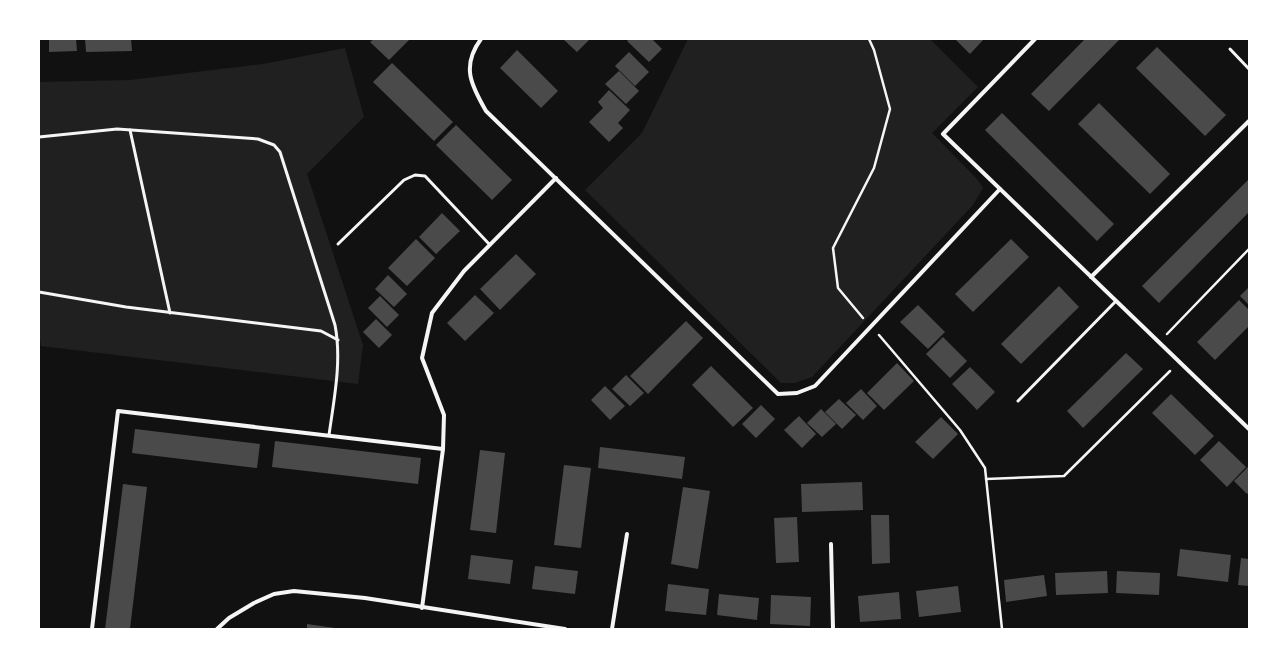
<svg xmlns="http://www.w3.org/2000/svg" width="1288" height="668" viewBox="0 0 1288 668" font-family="'Nunito Sans',sans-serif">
<rect width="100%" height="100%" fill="#111"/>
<g fill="#202020">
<path d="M688,39H930L978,87L932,133L977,179L983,188L973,205L812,377L795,383H781L585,190L642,133Z"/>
<path d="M345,48L364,117L307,174L363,345L358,384L41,346L39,333V82L130,80L263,64Z"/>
</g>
<g fill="#4a4a4a">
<path d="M49,39H76L77,51L49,52Z"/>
<path d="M85,39H131L132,51L86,52Z"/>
<path d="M374,39H410L389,60L370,42Z"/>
<path d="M563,39H590L577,52Z"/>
<path d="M630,39H652L662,49L649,62L627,41Z"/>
<path d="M955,39H984L970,54Z"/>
<path d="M1085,39H1120L1049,111L1031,94Z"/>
<path d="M1157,47L1226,115L1205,136L1136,68Z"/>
<path d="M517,50L558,91L541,108L500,68Z"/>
<path d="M629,52L649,72L635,86L615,66Z"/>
<path d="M392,63L453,122L434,141L373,82Z"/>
<path d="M619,71L639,91L626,104L605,84Z"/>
<path d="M609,90L630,110L618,123L623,128L609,142L589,122L603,108L598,102Z"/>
<path d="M1099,103L1170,174L1150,194L1078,124Z"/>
<path d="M1002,113L1114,224L1097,241L985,130Z"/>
<path d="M456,125L512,180L492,200L436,145Z"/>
<path d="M1249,179V212L1159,303L1142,286Z"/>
<path d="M442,213L460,231L436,254L419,237Z"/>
<path d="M416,239L435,258L407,286L388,268Z"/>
<path d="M1011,239L1029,257L973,312L955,294Z"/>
<path d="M516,254L536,274L500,310L480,289Z"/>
<path d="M388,275L407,294L394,307L375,289Z"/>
<path d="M1059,286L1079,307L1021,364L1001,344Z"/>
<path d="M1249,287V305L1240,296Z"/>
<path d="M475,295L494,313L465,341L447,323Z"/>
<path d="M380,296L399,315L387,327L368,308Z"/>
<path d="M1239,300L1249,310V326L1215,360L1197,342Z"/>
<path d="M918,305L945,332L928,349L900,322Z"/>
<path d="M376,319L392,335L379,348L363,332Z"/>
<path d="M686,321L703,338L648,394L630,376Z"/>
<path d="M943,337L967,361L950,378L926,354Z"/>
<path d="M1126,353L1143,369L1083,428L1067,411Z"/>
<path d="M897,363L914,381L884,410L867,393Z"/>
<path d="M711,366L753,408L733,427L692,385Z"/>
<path d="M970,367L995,392L977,410L952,384Z"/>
<path d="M626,375L644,393L630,406L612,389Z"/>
<path d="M605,386L625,406L610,420L591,400Z"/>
<path d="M861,389L877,406L863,420L846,403Z"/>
<path d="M1171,394L1214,436L1195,455L1152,413Z"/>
<path d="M839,399L856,415L842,429L825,412Z"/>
<path d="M761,405L775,419L756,438L742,424Z"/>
<path d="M821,409L836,424L822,437L807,423Z"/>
<path d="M799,416L816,434L802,448L784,430Z"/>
<path d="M941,417L958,434L933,459L915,442Z"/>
<path d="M135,429L260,444L257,468L132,453Z"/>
<path d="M275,441L421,458L418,484L272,467Z"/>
<path d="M1219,441L1246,467L1227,487L1200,460Z"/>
<path d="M600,447L685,457L682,479L598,468Z"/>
<path d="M480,450L505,453L496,533L470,530Z"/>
<path d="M564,465L591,468L581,548L554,545Z"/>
<path d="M1249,466V492L1247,494L1234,481Z"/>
<path d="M862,482L863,510L802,512L801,484Z"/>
<path d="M123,484L147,487L130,629H105Z"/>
<path d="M683,487L710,491L698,569L671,564Z"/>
<path d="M871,515H889L890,563L872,564Z"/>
<path d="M797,517L799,562L776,563L774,518Z"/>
<path d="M1180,549L1231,555L1228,582L1177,576Z"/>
<path d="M471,555L513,560L510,584L468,579Z"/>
<path d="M1241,558L1249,559V586L1238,585Z"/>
<path d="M535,566L578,571L575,594L532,589Z"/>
<path d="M1107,571L1108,593L1056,595L1055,573Z"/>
<path d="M1117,571L1160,573L1159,595L1116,593Z"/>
<path d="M1044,575L1047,596L1006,602L1004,580Z"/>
<path d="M668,584L709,589L706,615L665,611Z"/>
<path d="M958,586L961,612L919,617L916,591Z"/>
<path d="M899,592L901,619L860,622L858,596Z"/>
<path d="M719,594L759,598L757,620L717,615Z"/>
<path d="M771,595L811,597L810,626L770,624Z"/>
<path d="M307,624L335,628V629H307Z"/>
</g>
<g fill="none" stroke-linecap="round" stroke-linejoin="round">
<g stroke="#f5f5f5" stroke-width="2.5">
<path d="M863,318L838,288L833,248L874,168L890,109L874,50L869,39"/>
<path d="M1167,334L1249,249"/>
<path d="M879,335L960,430L985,468L1002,629"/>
<path d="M986,479L1064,476L1170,371"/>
</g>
<g stroke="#f5f5f5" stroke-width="3">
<path d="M1230,49L1249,69"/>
<path d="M130,130L170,313"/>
<path d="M39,137L117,129L258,139L274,145L280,152L335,325C342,361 334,399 329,435"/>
<path d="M338,244L404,180L415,175L425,176L490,245"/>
<path d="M39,292L126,307L321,331L338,340"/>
<path d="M1018,401L1116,301"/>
</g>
<g stroke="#f5f5f5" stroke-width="4">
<path d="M481,39C461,66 471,85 486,111L778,394L797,393L815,386L1000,189"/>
<path d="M1035,39L943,134L1249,429"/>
<path d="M1091,277L1249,121"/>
<path d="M831,544L833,629"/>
<path d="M422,608L443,449L444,415L422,358L432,313L464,271L556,178"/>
<path d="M92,629L118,411L443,449"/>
<path d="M217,629L229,618L254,603L274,594L294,591L365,598L565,629"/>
<path d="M612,629L627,534"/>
</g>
</g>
<rect width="1288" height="668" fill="none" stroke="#ffffff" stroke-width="80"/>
</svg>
